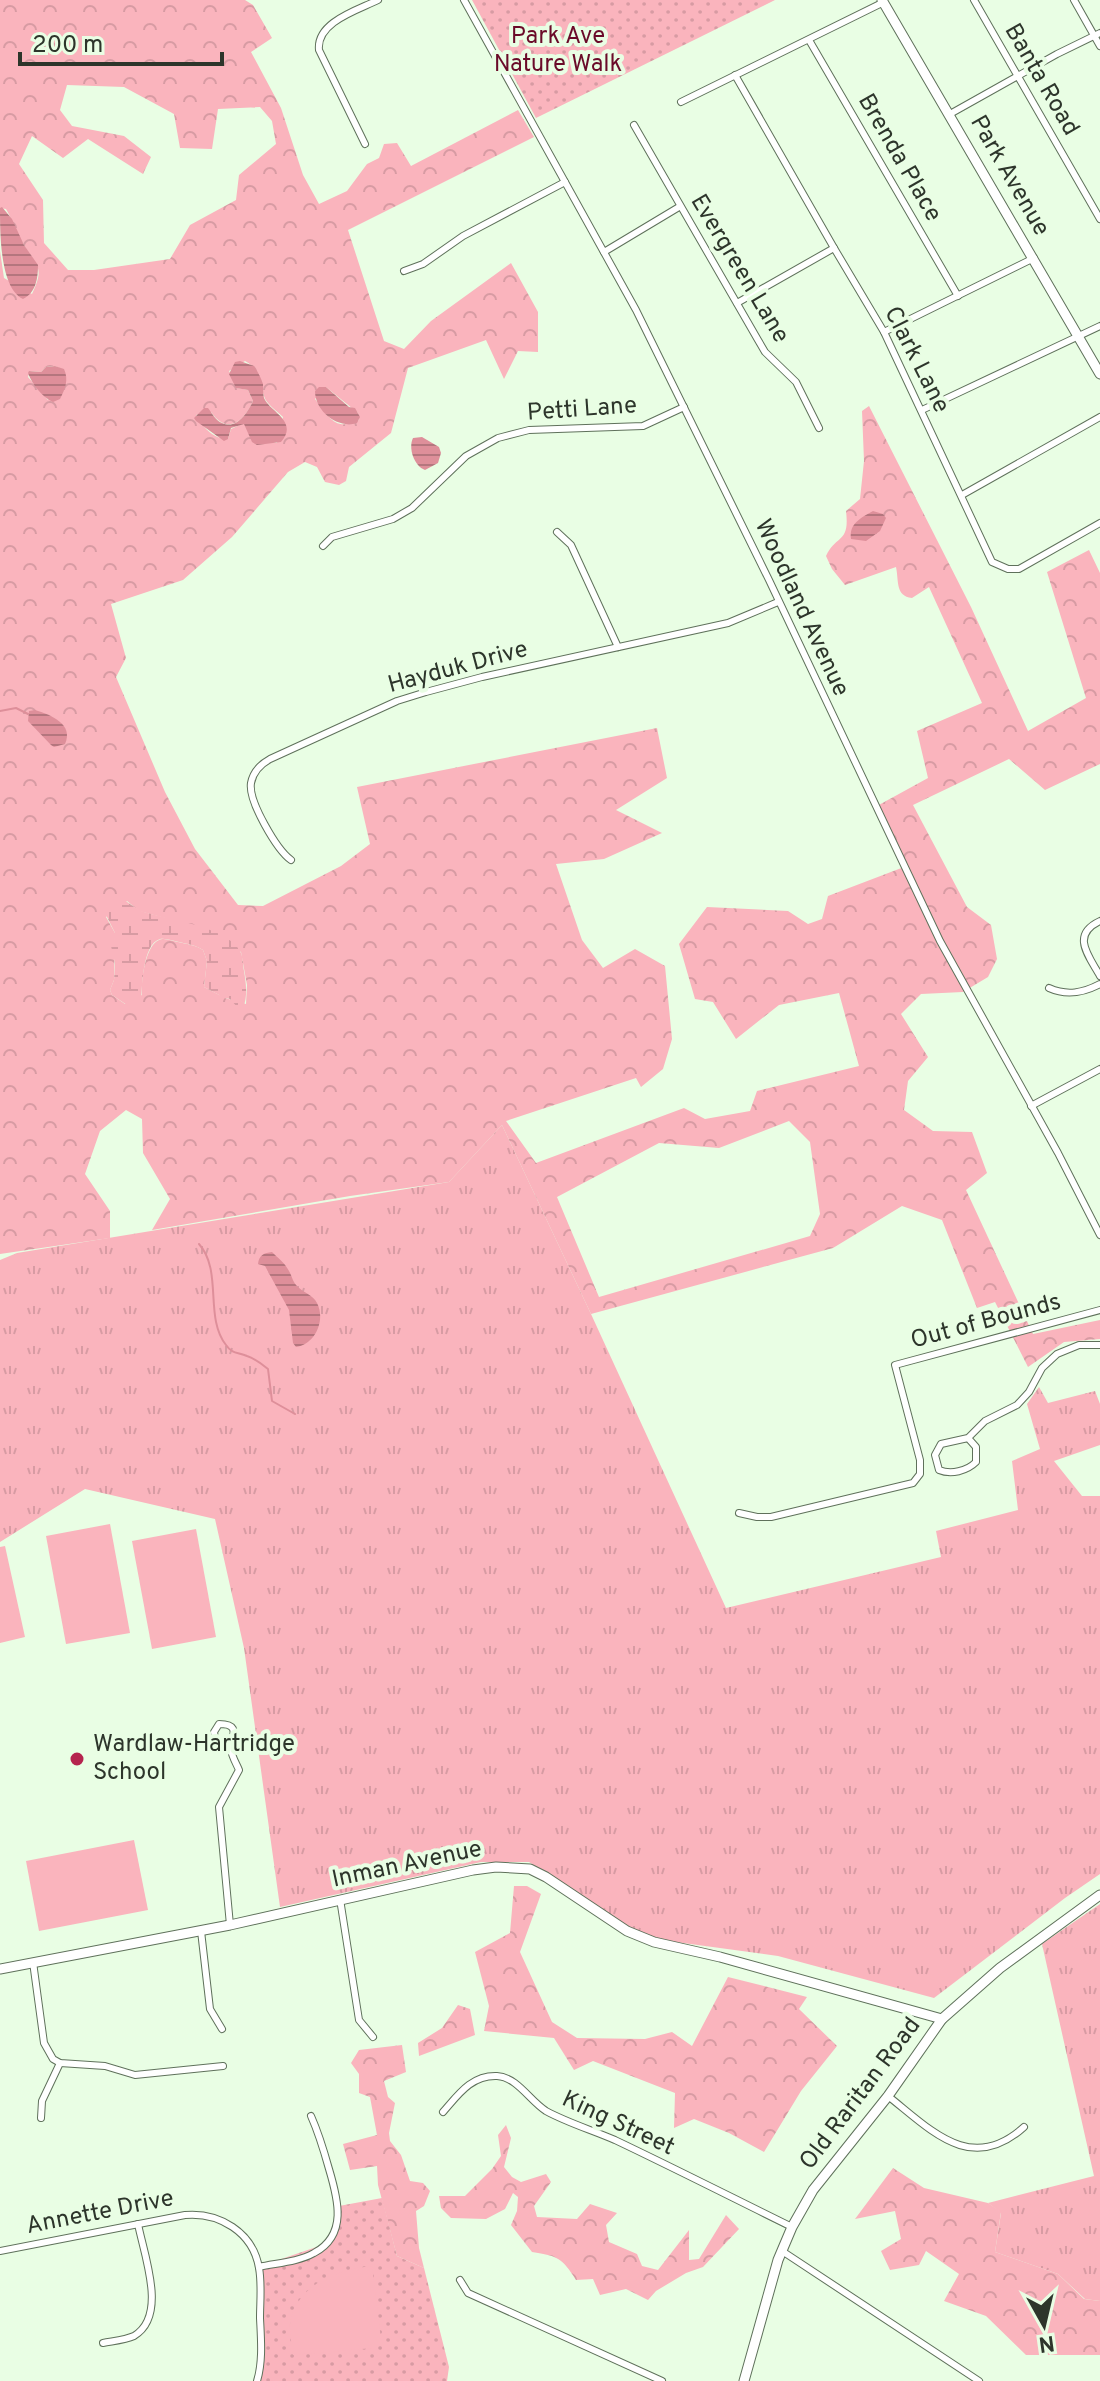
<svg xmlns="http://www.w3.org/2000/svg" width="1100" height="2381" viewBox="0 0 1100 2381" font-family="Overpass,sans-serif">
<defs>
<pattern id="grass-tufts" width="24" height="20" patternUnits="userSpaceOnUse" patternTransform="scale(2)"><rect width="24" height="20" fill="#fab4bd"/><path d="M3 7l-1-3M5 7V3M7 7l1-3M15 17l-1-3M17 17v-4M19 17l1-3" fill="none" stroke="#d79ba3"/></pattern>
<pattern id="forest-crowns" width="20" height="18" patternUnits="userSpaceOnUse" patternTransform="scale(2)"><rect width="20" height="18" fill="#fab4bd"/><path d="M2 6a3 3 0 1 1 6 0M12 15a3 3 0 1 1 6 0" fill="none" stroke="#d79ba3"/></pattern>
<pattern id="wetland-marsh" width="20" height="14" patternUnits="userSpaceOnUse" patternTransform="scale(2)"><rect width="20" height="14" fill="#fab4bd"/><path d="M1 5h8M5 5V1M11 12h8M15 12V8" fill="none" stroke="#d79ba3"/></pattern>
<pattern id="park-dots" width="8" height="8" patternUnits="userSpaceOnUse" patternTransform="scale(2)"><rect width="8" height="8" fill="#fab4bd"/><path d="M2 2h.1M6 6h.1" fill="none" stroke="#d79ba3" stroke-width="1.8" stroke-linecap="round"/></pattern>
<pattern id="water-rules" width="6" height="5" patternUnits="userSpaceOnUse" patternTransform="scale(2)"><rect width="6" height="5" fill="#de8f9a"/><path d="M0 2.5h6" fill="none" stroke="#b4767e"/></pattern>
</defs>
<rect width="100%" height="100%" fill="#e9fee4"/>
<g fill="url(#grass-tufts)">
<path d="M502,1125L591,1314L726,1608L941,1557L936,1531L1018,1510L1012,1461L1040,1449L1027,1404L1039,1387L1048,1403L1095,1391L1100,1404V1445L1054,1461L1082,1496H1100V1874L1065,1898L934,1998L778,1956L661,1940L629,1927L529,1862H481L280,1907L244,1648L215,1519L85,1489L0,1542V1260L17,1253L449,1182Z"/>
<path d="M1100,1904V2301L1085,2299L1058,2274L995,2252L1001,2213L988,2203L1094,2176L1042,1944Z"/>
</g>
<g fill="url(#forest-crowns)" fill-rule="evenodd">
<path d="M0,0H245L253,5L272,38L251,52L281,108L303,175L319,204L347,191L367,164L379,158L384,144L397,143L411,166L518,110L534,137L348,230L384,341L404,349L431,321L511,263L538,312V352L518,351L504,379L486,340L408,368L391,433L349,467L346,481L339,485L325,482L317,467L305,462L288,472L232,537L183,580L111,604L126,658L116,677L165,792L195,849L238,905L263,906L341,866L370,844L357,787L657,728L667,778L616,810L662,833L604,859L556,864L582,940L603,968L635,949L665,966L672,1039L663,1069L641,1087L636,1078L506,1121L536,1163L684,1108L705,1119L750,1111L757,1091L859,1066L839,993L779,1005L736,1039L713,1002L695,999L679,944L707,907L788,911L808,924L822,919L828,896L904,867L877,806L928,778L917,731L982,703L929,587L912,598C895,596 899,581 896,567L845,585L832,569L826,556C836,534 850,544 846,511L860,499L864,461L862,411L869,406L971,607L1028,731L1086,698L1047,572L1089,550L1100,573V764L1045,790L1009,759L913,805L967,907L991,925L997,959L988,977L963,992L921,994L901,1014L928,1057L908,1081L904,1110L933,1131L972,1132L987,1173L966,1190L1033,1334L1100,1320V1339L1064,1342L1028,1367L995,1302L977,1308L942,1220L902,1206L833,1248L591,1314L502,1125L449,1182L350,1196L152,1230L170,1199L143,1153L142,1119L126,1110L100,1131L85,1174L110,1211V1238L0,1254V251L4,278L32,294C45,266 37,268 24,245C17,234 13,221 6,209L0,208ZM67,85L124,87L174,114L180,148L212,149L218,109L260,107L272,121L276,144L239,175L236,200L190,225L170,259L94,270H68L44,243L43,200L19,164L32,136L63,158L88,139L143,174L151,157L124,136L72,126L60,110ZM245,361C261,370 259,380 264,396C266,404 277,411 283,417L277,443L269,442L244,423L231,429L228,439C214,440 202,426 196,415L211,412C228,436 244,421 253,401L248,390L237,388L229,371ZM55,366L64,370L48,400L28,377L30,371L41,372L46,367ZM326,387L358,413L359,420C335,432 329,417 315,399ZM127,901L139,911L165,918L241,952L247,985L246,1004L225,998L204,987L207,961L203,950C195,945 187,944 178,942C172,941 164,937 159,940C145,946 141,981 142,995L125,1004L112,995L110,990L114,980L115,938V933L106,917ZM789,1121L810,1142L820,1214L810,1236L599,1297L557,1197L659,1143L719,1148Z"/>
<path d="M514,1886H527L541,1894L520,1952L552,2022L577,2038L645,2039L672,2032L692,2046L728,1977L807,1997L799,2009L837,2046L801,2091L764,2152L729,2133L694,2119L674,2128L675,2093L593,2061L574,2070L554,2038L484,2031L489,2006L475,1952L510,1933Z"/>
<path d="M458,2005L470,2009L475,2035L419,2056L418,2043L442,2028Z"/>
<path d="M402,2045L406,2072L384,2081L388,2097L395,2103L389,2133L390,2141L401,2155L410,2181L423,2183L430,2191L424,2206L416,2211L419,2248L424,2268L397,2256L378,2185L377,2166L350,2170L343,2144L377,2135L370,2097L359,2093V2074L351,2063L359,2050Z"/>
<path d="M506,2125L511,2138L504,2167L512,2177L521,2182L546,2174L551,2182L534,2206L537,2217L577,2219L590,2204L617,2213L606,2225L609,2242L637,2254L642,2266L658,2270L689,2230V2260L699,2259L726,2215L739,2229L703,2267L686,2273L656,2291L648,2300L626,2289L600,2295L593,2279L576,2280C562,2258 558,2256 532,2252L511,2225L517,2211L518,2197L513,2193L505,2209L486,2219L451,2218L441,2208L439,2196H465L492,2169L501,2156L498,2135Z"/>
<path d="M893,2168L924,2188L988,2203L1001,2212L995,2252L1058,2274L1084,2299L1100,2301V2355H1026L986,2316L944,2301L959,2274L926,2251L919,2265L890,2270L881,2251L901,2239L895,2211L855,2219Z"/>
</g>
<path fill="url(#wetland-marsh)" d="M118,897C128,901 135,909 144,912C170,920 229,927 241,953C243,958 243,966 244,971C246,983 248,997 243,1008L239,1009L230,999L225,998L223,1000L219,995L204,987L207,961L203,950C195,945 188,944 179,942C173,941 166,938 160,939C142,944 142,989 141,1004L136,1003L130,1007L112,995L110,990L114,980L115,963L111,946L115,938V933L101,905L103,900Z"/>
<g fill="url(#park-dots)">
<path d="M472,0H775L536,118Z"/>
<path d="M382,2198L397,2256L424,2268L449,2367L447,2381H257L264,2356L261,2266L328,2243L339,2206Z"/>
</g>
<g fill="#fab4bd">
<path d="M110,1524L130,1633L66,1644L46,1536Z"/>
<path d="M196,1529L216,1637L152,1649L132,1541Z"/>
<path d="M5,1546L25,1637L0,1643V1547Z"/>
<path d="M134,1840L148,1910L39,1931L26,1861Z"/>
<path d="M372,2266L381,2339L373,2348L293,2355C292,2345 289,2333 290,2324C296,2284 337,2270 372,2266Z"/>
</g>
<g fill="url(#water-rules)">
<path d="M2,207L12,219L24,245L38,265C38,278 36,293 23,299C0,288 0,234 0,208Z"/>
<path d="M240,361L254,366C258,372 261,378 263,384C263,388 263,394 264,398C270,412 299,421 281,442L257,445L252,442L244,424L231,428L228,439L224,441L196,421L194,418L204,408H208C212,413 216,421 222,423C237,430 248,412 253,401L248,390L236,388L229,374L235,362Z"/>
<path d="M55,366L64,369C69,380 65,389 60,399L53,402C42,397 32,384 28,373L29,371L41,372L46,367Z"/>
<path d="M319,387H326L349,407L355,408L360,417L357,423C337,429 315,411 315,391Z"/>
<path d="M422,437L439,447L441,453L438,463L425,470C414,466 408,448 413,438Z"/>
<path d="M873,511L883,514L886,518L880,531L866,541L851,539C849,523 861,518 873,511Z"/>
<path d="M35,710C51,715 74,724 65,744L54,747L51,745L28,721L29,711Z"/>
<path d="M272,1252C278,1258 285,1263 289,1271C292,1276 293,1283 298,1287C304,1293 313,1295 317,1303C326,1320 315,1345 296,1347L293,1343L289,1310L265,1266L258,1264C259,1255 264,1253 272,1252Z"/>
</g>
<g fill="none" stroke-linecap="round" stroke-linejoin="round">
<g stroke="#de8f9a" stroke-width="2">
<path d="M0,711L16,708L28,714"/>
<path d="M199,1244C223,1271 204,1317 226,1345C232,1354 238,1352 247,1356C253,1358 262,1364 268,1369L272,1401L295,1414"/>
</g>
<defs>
<g id="street">
<path d="M464,0L636,310L769,580L940,941L1058,1153L1100,1235"/>
<path d="M974,0L1100,219"/>
<path d="M1074,0L1100,46"/>
<path d="M809,40L958,296"/>
<path d="M735,75L834,248L884,332L992,562L1008,569H1019L1100,523"/>
<path d="M681,102L884,2"/>
<path d="M950,114L1057,54L1100,33"/>
<path d="M634,125L758,340L765,352L796,382L819,428"/>
<path d="M365,144L319,50C316,22 358,10 378,0"/>
<path d="M604,252L679,207"/>
<path d="M404,271L423,264L463,236L565,182"/>
<path d="M737,303L834,248"/>
<path d="M884,332L1034,258"/>
<path d="M922,410L1100,326"/>
<path d="M962,495L1100,417"/>
<path d="M557,532L571,545L618,647"/>
<path d="M323,546L332,537L393,519L412,508L466,456L498,438L529,430L643,426L684,407"/>
<path d="M291,860C277,850 248,801 251,783C253,772 261,764 270,759L397,701L426,692L482,677L728,623L778,602"/>
<path d="M1100,921C1070,935 1089,956 1100,976"/>
<path d="M1049,988C1067,996 1083,993 1100,984"/>
<path d="M1031,1106L1100,1069"/>
<path d="M968,1438L976,1447V1462C967,1471 951,1475 939,1470L935,1455L941,1444L968,1438L985,1421L1017,1405L1029,1392L1042,1368L1057,1354L1079,1345H1100"/>
<path d="M739,1513L757,1517H771L913,1483L920,1474V1460L895,1365L1100,1310"/>
<path d="M340,1899L359,2020L373,2037"/>
<path d="M230,1925L219,1807L239,1770C237,1765 231,1755 231,1749C231,1737 242,1724 219,1724L214,1732L215,1738L231,1749"/>
<path d="M201,1931L210,2009L222,2029"/>
<path d="M33,1962L44,2043L53,2059L60,2063L105,2066L135,2075L223,2066"/>
<path d="M888,2096C931,2130 971,2175 1024,2127"/>
<path d="M443,2112C458,2095 471,2075 497,2076C517,2077 530,2101 546,2111C568,2123 592,2130 615,2140C674,2168 733,2198 792,2227"/>
<path d="M41,2118L42,2101L60,2063"/>
<path d="M0,2251L185,2215C219,2212 253,2232 259,2268C262,2284 260,2302 260,2318C261,2339 263,2361 257,2381"/>
<path d="M782,2251L979,2381"/>
<path d="M259,2267C277,2263 298,2262 314,2253C348,2235 338,2199 329,2169C324,2151 319,2134 311,2116"/>
<path d="M460,2280L468,2293L662,2381"/>
<path d="M103,2343C113,2341 125,2340 134,2336C168,2316 144,2255 138,2224"/>
</g>
<g id="secondary">
<path d="M882,0L1100,374"/>
<path d="M0,1969L230,1925L473,1870L496,1867L530,1869L546,1877L627,1931L654,1942L720,1957L942,2019"/>
<path d="M744,2381L778,2260L792,2227L813,2190L888,2096L942,2019L1000,1968L1100,1895"/>
</g>
</defs>
<use href="#street" stroke="#5f715b" stroke-width="8"/>
<use href="#secondary" stroke="#5f715b" stroke-width="11"/>
<use href="#street" stroke="#fff" stroke-width="6"/>
<use href="#secondary" stroke="#fff" stroke-width="9"/>
</g>
<circle fill="#b5244e" stroke="#e9fee4" stroke-width="3" cx="77" cy="1759" r="8"/>
<g text-anchor="middle" dominant-baseline="central" stroke-width="8" stroke-linejoin="round" paint-order="stroke">
<g font-size="24" fill="#6a0b29" stroke="#e9fee4">
<text x="558" y="37">Park Ave<tspan x="558" dy="28">Nature Walk</tspan></text>
</g>
<g font-size="24" fill="#2d352b" stroke="#e9fee4">
<text transform="translate(1041 80) rotate(60)">Banta Road</text>
<text transform="translate(899 158) rotate(60)">Brenda Place</text>
<text transform="translate(1009 176) rotate(60)">Park Avenue</text>
<text transform="translate(739 269) rotate(59)">Evergreen Lane</text>
<text transform="translate(916 360) rotate(63)">Clark Lane</text>
<text transform="translate(582 410) rotate(-4)">Petti Lane</text>
<text transform="translate(801 608) rotate(65)">Woodland Avenue</text>
<text transform="translate(458 668) rotate(-15)">Hayduk Drive</text>
<text transform="translate(986 1322) rotate(-15)">Out of Bounds</text>
<text transform="translate(407 1865) rotate(-12)">Inman Avenue</text>
<text transform="translate(861 2094) rotate(-53)">Old Raritan Road</text>
<text transform="translate(618 2124) rotate(25)">King Street</text>
<text transform="translate(100 2213) rotate(-11)">Annette Drive</text>
</g>
<g font-size="24" fill="#2d352b" stroke="#e9fee4" text-anchor="start">
<text x="93" y="1745">Wardlaw-Hartridge<tspan x="93" dy="28">School</tspan></text>
</g>
</g>
<g transform="translate(1044 2325) rotate(172)" stroke="#e9fee4" stroke-width="6" paint-order="stroke">
<path d="M0-6L14 30L0 20L-14 30Z" fill="#2d352b"/>
<text y="-12" font-size="22" font-weight="bold" text-anchor="middle" fill="#2d352b">N</text>
</g>
<path d="M20 52v12h202v-12" fill="none" stroke="#2d352b" stroke-width="4"/>
<text x="32" y="52" font-size="24" fill="#2d352b" stroke="#e9fee4" stroke-width="6" paint-order="stroke">200 m</text>
</svg>
